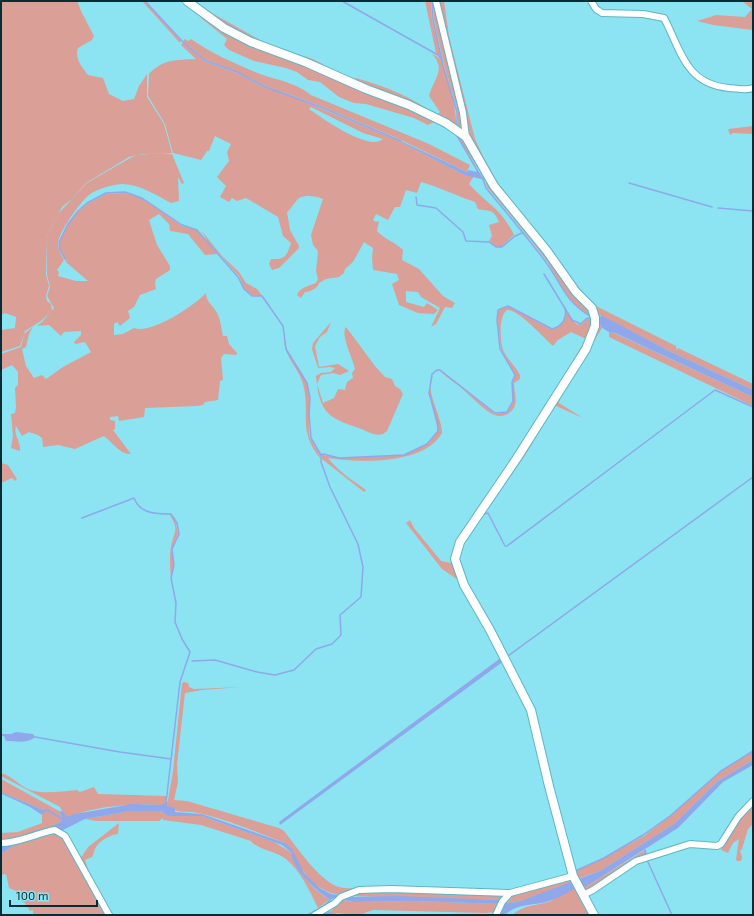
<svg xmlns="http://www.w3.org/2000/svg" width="754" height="916" viewBox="0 0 754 916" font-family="'Exo 2',sans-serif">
<rect width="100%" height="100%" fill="#8ce4f2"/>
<g fill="#da9f97" fill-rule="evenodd">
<path d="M1,1H77L82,13L94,36L92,40L78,48C74,58 82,67 88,75L103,78L109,94L123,101L134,99L139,86L147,74V97L164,124L172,153L143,154L129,157L86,183L72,199L62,207L46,238V275L49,286L46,296L47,301L51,304L52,311L41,321L25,331L20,346L1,352V330L15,328L16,317L5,313L1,315Z"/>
<path d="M142,1H145L181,41L180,43Z"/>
<path d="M189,1H195L212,13L269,45L313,59L353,80L356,78C388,87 409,96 437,115L440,112L429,96C433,79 447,70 432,54C436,56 440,58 442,62C448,76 458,114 456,128L273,49L220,23Z"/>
<path d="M425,1H431L432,20L441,57L436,53Z"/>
<path d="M433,1L462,113L464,132L458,128V112L444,65L434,20Z"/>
<path d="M438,1H444L449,36L460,80L475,139L483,156L498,183L584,294L598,307L676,346L677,351L678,348L753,384V390L669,351L600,315V324L602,328L560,396L559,403L583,418L556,406L552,411L524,457L463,544L458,555L463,578L457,554L588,346L598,315L496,185L471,139Z"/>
<path d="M742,1H753V30L713,25L697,21L716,15L745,17L752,9Z"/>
<path d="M202,14L224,29L445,124L455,134L434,122L428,125L414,118L366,104L354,103L339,97L320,82L308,80L297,72L286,68L254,61L229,50L224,45L227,39L201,18Z"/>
<path d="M185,39L188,41L191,39C212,54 236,64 260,74C277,80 297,83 311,95L429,144L470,165L467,172L397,138L323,107L261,84L237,72L206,60L183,41Z"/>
<path d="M183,42L206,62L237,73L261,86L274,89L397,140L465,175L474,176L469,184C488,205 501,208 514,235L501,247H496L489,241L492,236L489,225L499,222C493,208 490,212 478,209L475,202C456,196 440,187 421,182L417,193L406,190L400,207H395L388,220L376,214L373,220L376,222L379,221L377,231C384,239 395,242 403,250L402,260L419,269L443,296L455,303L452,308L445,307L436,324L431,327L440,308L421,297L418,292L406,291V302L424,307L427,303L438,310L434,314L418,313L399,305L392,284L399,280L397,274L373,270L372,258L373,248L364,242L353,262L345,269L344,273L339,277L326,279L319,283C318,288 310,292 305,292L301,298L297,295C300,287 309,286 316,283L318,279L316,271L318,251L313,245L311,235L323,199C317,196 302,194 298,199C294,203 292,208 287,212L290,230L299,246V248L279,268L272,270L269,264L271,259C286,260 287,255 291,243L283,236L278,217L246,198L237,201L232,198L229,202L220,197L226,186L217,177L229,161L227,152L231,144L215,136L209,151H207L201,160L173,153L165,124L148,96L149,74C163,59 176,60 196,59L181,45ZM311,107L363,133L383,139C369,152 322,118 309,109Z"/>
<path d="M753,126V134L733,133L730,135L728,129Z"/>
<path d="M457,134L463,137L493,187L589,309L592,316C564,301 561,281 544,257C526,233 506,210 487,187L485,179L458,138Z"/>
<path d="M160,153L172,154L184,183L182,184L178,177L179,201L171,203C156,195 141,185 123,184C114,184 96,189 89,195C80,202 59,232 58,243C58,250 61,254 64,260L57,270L59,272L58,276L76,281H88L67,263L60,250L59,242L68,224L79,211L87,204L106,194L125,193L142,198L182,226L197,230L217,254L205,255L188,234L170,231L169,224L159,214L149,220L157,245L170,266V270L156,279L155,283L156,289L140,295L134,307L128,311L130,318L120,326L117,322L114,324V335L123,334L134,328C150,335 194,306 206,293C206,302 213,305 217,313C221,320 221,328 223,336H227L229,344L237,353L236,355L224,354L221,358L223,380L220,381L218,400L205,402L203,405L197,406L145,408L144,417L119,421L118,416L110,417V420L115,421V429L113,430L131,454C120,455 111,441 104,436L75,449L58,445L43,447L42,438L38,435L29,432L22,436L16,426C13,435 21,441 20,451L11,448L13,436L11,414L15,413L16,407L15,388L18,385V372L12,365L1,370V354L21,347L24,334L33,327L29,334L26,347L22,349L26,366L34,378L42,375L46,379L63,367L91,352L85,342L75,344L74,342L81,335V331L64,332L61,336L49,325L37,326L42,322L54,308L47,296L50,287L47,275L46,238L59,213L87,183L130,158L138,155Z"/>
<path d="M201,230L222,256L239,272L246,283L257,289L268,303L267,304L262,296L252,295L244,289L239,276L208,242Z"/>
<path d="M507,306L512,308L550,329C561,328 567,321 566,310L576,324L581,325L587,319L593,318C590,342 575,361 563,381C530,437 493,489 458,543C451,558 454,567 461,582L442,569L406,523L410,520L414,528L441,561L451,563L452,551L457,541L531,429L586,339L571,332L558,340L553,346C543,337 518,309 507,310C498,316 500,343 504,352C508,360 516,367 520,375V379L514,383C514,390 517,398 515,405C513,413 503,418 495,415C485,412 468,393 459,386C453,381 446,377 440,371H437C419,382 443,417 442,433C424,465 359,463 328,458C338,471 352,480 366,490L364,492L322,459V455L339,458L404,455L428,444L438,431L429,393L433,374L438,370H440L495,414L508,412L513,402L512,385L515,375L501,349L497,316L499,309Z"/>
<path d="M331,322L327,332L320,337L315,346L319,367L338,364L349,371L340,375L333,373L321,375L317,384L323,403L334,398L338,389L345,390L347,382L353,378L352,373L355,369C353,359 340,334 346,327L375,366L385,377L392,379L395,386L400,389L403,394L387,431L383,434C375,437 367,431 359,428C327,418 319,411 316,376L321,373L331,372L335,368L330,367L318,368L312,349L313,343Z"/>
<path d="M609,332L614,333L753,397V406L609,337Z"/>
<path d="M285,339C285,355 301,368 307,383C312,398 308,417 309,432L310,438L320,455V458C297,429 311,414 303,384C300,370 281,352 285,339Z"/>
<path d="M1,463L8,465L17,479L15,481L12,478L1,483Z"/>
<path d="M169,514L175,519L178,534L172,548L174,565L171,579L174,588C170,581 169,556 171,547C174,531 180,530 169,514Z"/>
<path d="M184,682L188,683L189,687L194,689L242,687L202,690L185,693L177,764L178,782L174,800L187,801L279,828L284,831C297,847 323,887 344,888C356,889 372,887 385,887L391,888C353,894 330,906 303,871C296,862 294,851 285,843C258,833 231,821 203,814C189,810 179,815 167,806L173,771L182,683Z"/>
<path d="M753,751V760L718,781L674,824L600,871L577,879L574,872L604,858L644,836L670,816L721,771Z"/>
<path d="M1,773C13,776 22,789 34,791C47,794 63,791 77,790L80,792L94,787L98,794L167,796L166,802L163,805C131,803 95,806 65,818L60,807L1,776Z"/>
<path d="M1,779L59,811L63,819L55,826L1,842V833L18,832L42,823V815L45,809L43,810L1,792Z"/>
<path d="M753,802V824L748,829L742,849L740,851L742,857L741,861H738L736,860L739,839L733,843L728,853L721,850C728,832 741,817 753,802Z"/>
<path d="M130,811H161L165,814L202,816L274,842L292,853C294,868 316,894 330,899L318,908C310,892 301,871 286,859C277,852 256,849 251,841L201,825L163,820V818L159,821H96L85,819Z"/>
<path d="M119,823L118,834C112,834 99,841 96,847C94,850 94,853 92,857L85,860L90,875L100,893L80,859L88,847Z"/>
<path d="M52,833H57L65,837L108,915H33V910L30,911L25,903L17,899L16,891L9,888L6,874L1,875V854L16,844Z"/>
<path d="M645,850V855L637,858L593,889L586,890L582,886H587Z"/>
<path d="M571,878L572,883L518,902L507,903L514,894Z"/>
<path d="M574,889L577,890L592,915H512C524,904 538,906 551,901C559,897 566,892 574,889Z"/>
<path d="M391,891L506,896L502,900L348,896L360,892Z"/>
<path d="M339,899L353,902L417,901L499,904L496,912L485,913L373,910L359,915L336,913L334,915H326L331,912L336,905L332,908L330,911L323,915H317Z"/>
</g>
<g fill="#8fa8eb">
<path d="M397,140L401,141L467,172L469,170L476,172L477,169L485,180L465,175Z"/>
<path d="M601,315L669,351L753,390V397L615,333C605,332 596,326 601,315Z"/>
<path d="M502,657L504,661L280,825L279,822Z"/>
<path d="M16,732L33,734L35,737C28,744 15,741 6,741L4,736H1V734H11Z"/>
<path d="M753,760V765L723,782L678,828L587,886C573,886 562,898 549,901C534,906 516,903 505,915H498L499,904L417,901L353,902L337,898L330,899C319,895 289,865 292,853L282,845L202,816H168L161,811H130L85,819L57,833L16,844L1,854V848C9,840 23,835 34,831C45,827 55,828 63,819L59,811L64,812L66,817L75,814L132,804L162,805L166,802H168L167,806L175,808V812L202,814L285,843L292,849L304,873L321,889L331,894L353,897L395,896L502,900L507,903L518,902L600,871L674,824L718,781Z"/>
<path d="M1,792L43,810L46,809L42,815L30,807L2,794Z"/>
</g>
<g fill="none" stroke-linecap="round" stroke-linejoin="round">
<g stroke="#8fa8eb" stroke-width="1.5">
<path d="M145,1L182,41L206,61L237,72L261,85L323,108L401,141"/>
<path d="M342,1L438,55L442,60"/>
<path d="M432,1L433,20L443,66L457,112V128"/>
<path d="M456,134L477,170"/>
<path d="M483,179L486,188C505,211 524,233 542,257C562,282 562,300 592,317"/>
<path d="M629,183L712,207"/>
<path d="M416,197L417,205L436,208L463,232L466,241L489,242L496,247H502L515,236L522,233"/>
<path d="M718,208L753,211"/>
<path d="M65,259L60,250L59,242L68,224L78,211L87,203L106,193L125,192L142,198L182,225L197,230L238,277L244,289L252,296H262L283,326L286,349L307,383L310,398L309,414L311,438L321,455V462L330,487L358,544L363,567L361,597L340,615L341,635L332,644L316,649L294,670L275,675L257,672L215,660L192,661"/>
<path d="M544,274L572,320L581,324L586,319L591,317"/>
<path d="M321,455L323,454L339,458L404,455L427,444L438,431V424L429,393L432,374L437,370H440L495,413L507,412L513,401L512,382L515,375L500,349L497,320L498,310L508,306L552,329C562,326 567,319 565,308"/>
<path d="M484,514L488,513L505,546H507L715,390L753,407"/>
<path d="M82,518L134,498C140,514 156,514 171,514L177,523L179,534L172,549L174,565L171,578L176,603L175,622L182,639L190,652L180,682L166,803"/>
<path d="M508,656L753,477"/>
<path d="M35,737L120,752L171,759"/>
<path d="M44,811L47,810L63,819"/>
<path d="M645,850L646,854"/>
<path d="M647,860L672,915"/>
<path d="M575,871L604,858L643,835L670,816L721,771L753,751"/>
<path d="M307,915C314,911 328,906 331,898"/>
<path d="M324,915L331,912"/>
</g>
<defs>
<g id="minor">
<path d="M436,1L463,113L466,137"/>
<path d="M591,1L596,9L602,13L643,14L664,18C681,50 685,84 729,88C736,88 746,91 753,88"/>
<path d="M1,843C19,843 37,833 55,830L65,836L109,915"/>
<path d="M583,895L593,890L636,861L690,844L717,846L721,844L738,817L753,801"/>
<path d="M315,915L335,903L341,897L359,890L391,889L510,893"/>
<path d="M496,915L502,902L510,893L573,876"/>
</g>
<path id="tertiary" d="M187,1L224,28L251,42L305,62L366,89L409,105L446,123L466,137L494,186L547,251L576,292L592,308L595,318V326L586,349L517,458L460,542L455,559L464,585L490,630L531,710L549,786L573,876L594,915"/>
</defs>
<use href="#minor" stroke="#5db6c3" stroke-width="8"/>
<use href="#tertiary" stroke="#5db6c3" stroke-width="10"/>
<use href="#minor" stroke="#fff" stroke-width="6"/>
<use href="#tertiary" stroke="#fff" stroke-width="8"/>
</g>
<rect width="754" height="916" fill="none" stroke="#052d33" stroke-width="4"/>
<path d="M10 900v6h87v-6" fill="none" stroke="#052d33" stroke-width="2"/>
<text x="16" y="900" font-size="12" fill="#052d33" stroke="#8ce4f2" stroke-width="3" paint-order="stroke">100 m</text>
</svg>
